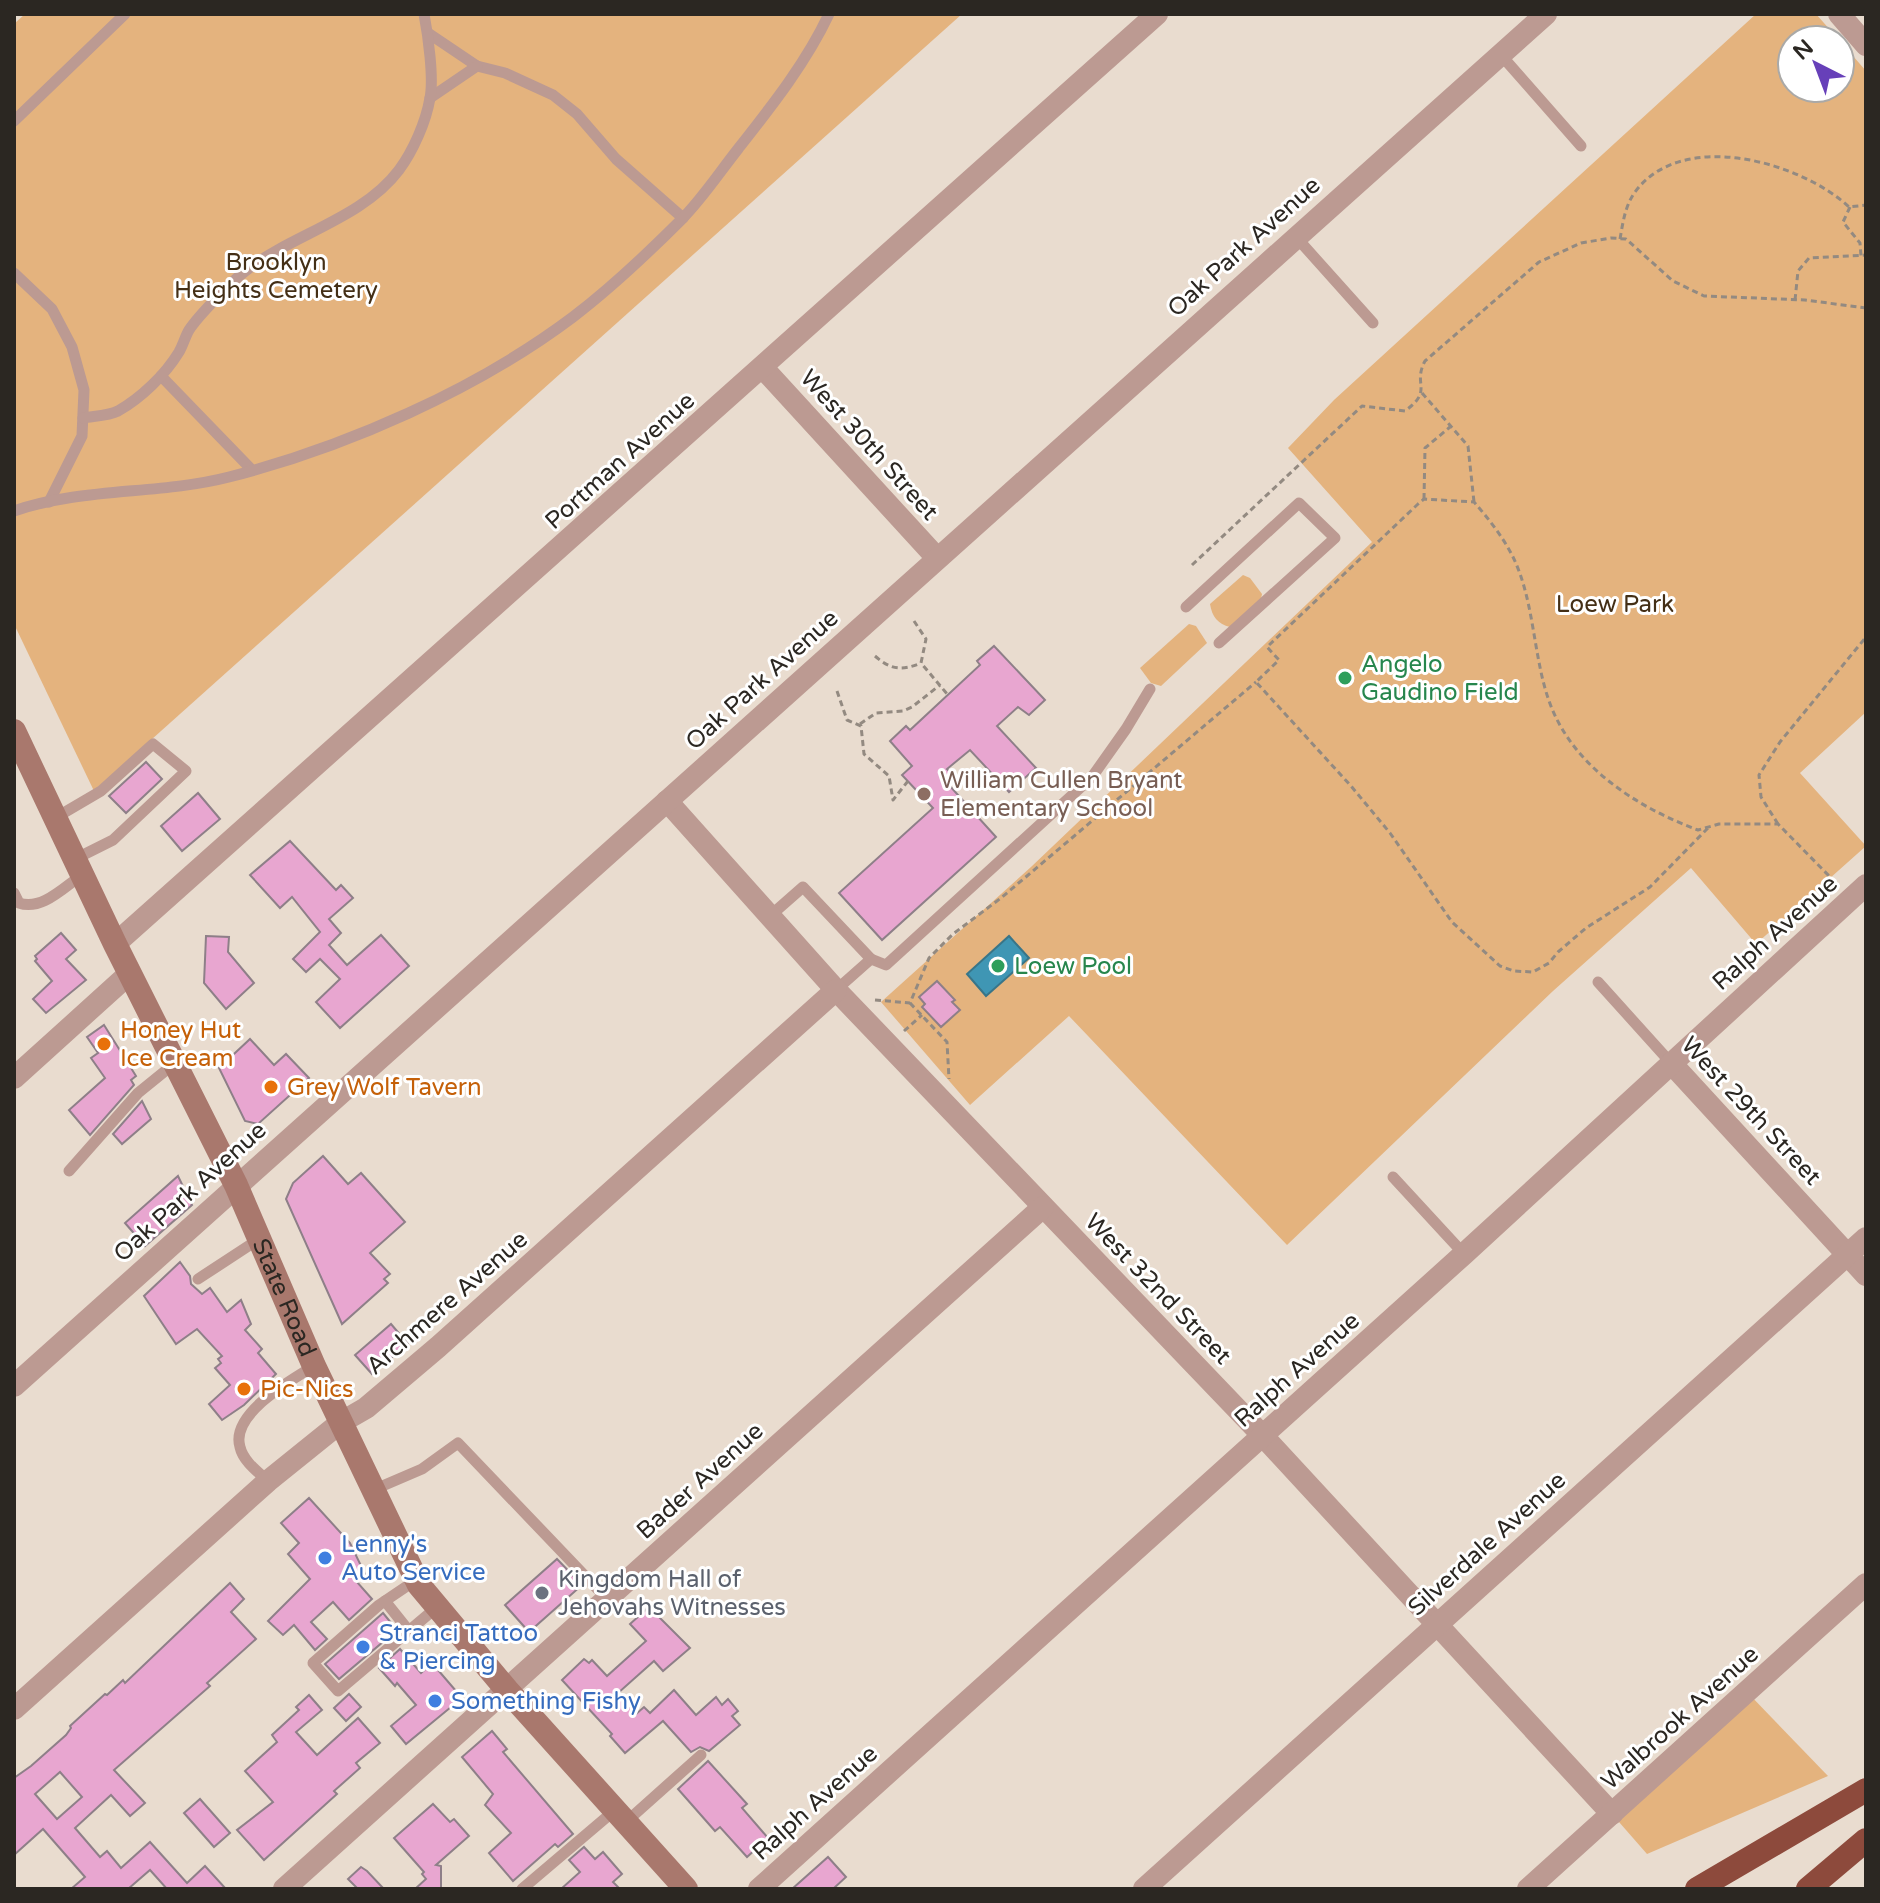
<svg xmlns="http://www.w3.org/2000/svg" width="1880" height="1903" viewBox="0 0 1880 1903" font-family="'Varela Round',sans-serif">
<rect width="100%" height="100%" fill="#e9dccf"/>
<g fill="#e4b37e">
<path d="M25,14H962L94,791L14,624V24Z"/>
<path d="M1756,14H1816L1839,40H1792V88H1840V41L1866,71V712L1800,773L1866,846L1756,944L1691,868L1553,991L1287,1245L1069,1016L970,1105L881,1002L1031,867L1372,542L1288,448L1334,400Z"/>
<path d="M1243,575L1250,578L1262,594L1261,599L1230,627C1218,624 1212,617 1210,604Z"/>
<path d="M1189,624L1196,626L1207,643L1161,686L1151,683L1140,668Z"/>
<path d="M1747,1692L1828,1776L1647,1854L1612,1814Z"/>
</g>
<path fill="#3f96b4" stroke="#397588" stroke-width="2" d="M1009,936L1029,958L986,996L967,974Z"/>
<g fill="#e8a6d0" stroke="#8e7f88" stroke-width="2" fill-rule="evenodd">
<path d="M994,646L1045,700L1029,715L1018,707L997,726L1036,768L1009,792L970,750L947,769L955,777L948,784L996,837L882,940L839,893L933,808L902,775L912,766L890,741L906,726L910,730L980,665L977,661Z"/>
<path d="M146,762L162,779L126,813L109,796Z"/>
<path d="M198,793L220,819L182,851L161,826Z"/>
<path d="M290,841L336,890L341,885L353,898L329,919L341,933L329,945L347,965L381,935L409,966L340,1028L316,1002L340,979L320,959L306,972L293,959L320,932L292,897L280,908L250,875Z"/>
<path d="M61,933L76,950L66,959L86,980L46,1013L33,999L52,981L35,961L37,959L35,956Z"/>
<path d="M206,936L229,937L228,952L254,983L226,1009L204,983Z"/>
<path d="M937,981L955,1000L952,1002L960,1010L941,1027L922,1007L925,1004L919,997Z"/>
<path d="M104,1025L136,1076L131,1080L134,1085L90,1135L69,1110L105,1078L91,1058L98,1053L87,1037Z"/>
<path d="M250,1039L274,1065L286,1054L309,1078L258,1124L245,1121L219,1068Z"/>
<path d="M142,1101L151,1119L122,1144L113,1134Z"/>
<path d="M323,1156L348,1184L361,1173L405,1222L370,1253L390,1274L384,1279L388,1283L342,1324L286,1199L293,1183Z"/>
<path d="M178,1176L192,1205L145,1246L125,1223Z"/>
<path d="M180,1262L190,1276L191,1284L202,1294L210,1288L227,1312L241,1300L251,1324L245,1330L262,1349L258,1353L276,1374L244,1405L222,1420L209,1404L230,1385L215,1368L221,1363L218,1359L222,1356L197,1329L176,1344L144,1296Z"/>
<path d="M391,1324L408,1344L372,1374L355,1355Z"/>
<path d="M309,1498L350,1543L365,1574L356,1581L372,1599L349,1620L333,1602L311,1622L327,1639L315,1650L294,1625L283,1635L268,1621L310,1579L288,1554L299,1543L281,1523Z"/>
<path d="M557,1559L582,1585L529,1632L505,1605Z"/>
<path d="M230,1583L244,1599L231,1612L256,1639L207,1683L210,1686L114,1770L145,1803L130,1816L111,1795L75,1828L100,1857L107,1851L121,1868L150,1842L187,1883L205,1866L226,1889H167L150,1870L128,1889H71L85,1877L43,1829L14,1855V1778L31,1766L66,1735L71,1728L70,1726L105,1694L107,1695L123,1680L125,1683ZM60,1772L82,1797L57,1819L35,1794Z"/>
<path d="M649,1607L690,1648L663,1671L654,1661L618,1693L636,1714L644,1707L650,1713L674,1690L696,1715L716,1697L722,1705L728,1699L738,1711L732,1716L740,1725L709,1751L700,1747L691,1752L663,1721L625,1753L610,1736L612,1734L562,1680L584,1659L589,1663L592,1660L607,1676L646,1641L630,1624Z"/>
<path d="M383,1613L397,1630L339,1679L325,1664Z"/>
<path d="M400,1649L421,1673L432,1663L462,1698L406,1744L391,1726L416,1705L397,1683L395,1686L379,1668Z"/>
<path d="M349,1694L361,1707L346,1721L334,1708Z"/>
<path d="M309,1695L322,1710L296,1732L317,1755L358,1718L380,1743L356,1763L360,1768L334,1791L337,1794L264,1860L237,1830L273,1802L245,1771L277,1742L272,1735L299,1710L296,1707Z"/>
<path d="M492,1731L507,1749L503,1752L573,1834L558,1847L555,1844L513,1881L489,1853L511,1833L485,1805L493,1794L462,1757Z"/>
<path d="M708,1761L747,1804L742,1808L768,1838L747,1857L720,1827L715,1831L678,1789Z"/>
<path d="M200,1799L230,1833L214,1847L184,1813Z"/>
<path d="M433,1804L450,1822L454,1819L469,1836L436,1865L441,1866V1889H415L426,1879L422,1874L424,1872L394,1838Z"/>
<path d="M584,1847L595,1859L603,1852L622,1874L613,1882L620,1889H561L580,1872L569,1860Z"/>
<path d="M828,1857L846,1877L833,1889H792Z"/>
<path d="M361,1867L367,1871L384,1889H358L348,1879Z"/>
</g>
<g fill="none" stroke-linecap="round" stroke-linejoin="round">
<g stroke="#938a81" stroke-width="3" stroke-dasharray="6 4" stroke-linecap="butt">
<path d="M1850,207L1843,222L1860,243L1861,256"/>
<path d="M1620,239C1623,222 1625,206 1635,192C1682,128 1801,162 1849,207L1866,205"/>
<path d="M1795,300L1798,271L1809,258L1866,255"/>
<path d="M1422,393L1468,446L1474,502"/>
<path d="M1424,499L1425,448L1450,427"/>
<path d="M1192,565L1362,406L1405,411C1434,390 1412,385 1425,361L1539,262L1581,243L1611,238L1626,239L1673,281L1704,296L1805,300L1866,308"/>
<path d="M914,621L926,639L921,663L948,695"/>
<path d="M875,656C891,670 902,671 921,663"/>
<path d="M837,691L847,720L861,726L864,754L889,776L893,800L908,781"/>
<path d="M860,724L876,713L903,711L912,707L940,685"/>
<path d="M1778,824L1761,797L1759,775L1780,742L1866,637"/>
<path d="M1708,828L1650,887L1586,928L1558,952L1549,963L1533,972L1514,971L1500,966L1452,922L1390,833L1351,786L1256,682L1279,660L1267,647L1418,504L1424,499L1474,502C1488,518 1503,537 1513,557C1534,600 1533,653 1548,698C1570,765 1636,807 1698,830L1719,824H1778L1839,886"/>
<path d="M875,1000L910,1003L929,958L953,934L1001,898L1256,682"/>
<path d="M910,1003L947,1042L949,1079"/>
<path d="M904,1031L922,1015"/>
</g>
<g stroke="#bc9a92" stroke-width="11">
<path d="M428,33L477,66L505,73L553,95L577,114L616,159L683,218"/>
<path d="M1501,55L1581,146"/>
<path d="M430,98L477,66"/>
<path d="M14,121L125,14"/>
<path d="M1296,237L1373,323"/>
<path d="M14,273L52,309L72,347L84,390L82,436L49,502"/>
<path d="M161,376L252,470"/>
<path d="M83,418C93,416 108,416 118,411C141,398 165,375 179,352C183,345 185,337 189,330C199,315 233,280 248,269C294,234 363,218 399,170C413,151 426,122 430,98C434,78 428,35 424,14"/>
<path d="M14,511C83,487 159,495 229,477C346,447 476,390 573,317C611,288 647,254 681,220C702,199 719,173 738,149C771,107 806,63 829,14"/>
<path d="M1186,607L1299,503L1335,538L1219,643"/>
<path d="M55,818L101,791L153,744L186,771L113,840L75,859"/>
<path d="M14,893L19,903C42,911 64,887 82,875"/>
<path d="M770,916L803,887L871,959L836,990"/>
<path d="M871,959L886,965L1092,777L1126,729L1150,689"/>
<path d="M1598,982L1671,1063"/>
<path d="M69,1171L138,1093L175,1063"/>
<path d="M1393,1177L1464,1254"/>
<path d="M198,1279L259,1239"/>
<path d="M268,1481C258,1472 243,1461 240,1447C230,1414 291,1380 314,1366"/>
<path d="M373,1490L422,1469L458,1443L607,1599"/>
<path d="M416,1580L379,1605L313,1663L338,1691L437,1607"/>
<path d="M385,1601L409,1631"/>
<path d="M626,1822L701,1755"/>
<path d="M522,1889L615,1810"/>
</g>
<g stroke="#bc9a92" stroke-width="22">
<path d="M1839,14L1866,45"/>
<path d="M763,368L937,558"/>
<path d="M667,801L836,990L1263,1436L1612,1814"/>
<path d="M115,944L1157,14"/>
<path d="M1671,1063L1866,1275"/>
<path d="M14,1078L129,974"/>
<path d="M14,1386L1546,14"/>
<path d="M14,1709L268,1481L340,1423L366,1408L438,1347L836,990"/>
<path d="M284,1889L1043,1207"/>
<path d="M759,1889L1464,1254L1866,885"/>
<path d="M1144,1889L1866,1238"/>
<path d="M1528,1889L1866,1584"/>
</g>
<path stroke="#a9786d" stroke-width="24" id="s1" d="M14,731L115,944L236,1185L314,1366L419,1585L507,1690L686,1889"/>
<g stroke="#8d4a3c" stroke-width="24">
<path d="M1697,1889L1866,1790"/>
<path d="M1808,1889L1866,1840"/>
</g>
</g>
<g fill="#2e9e5b" stroke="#fff" stroke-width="3">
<circle cx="1345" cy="678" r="8"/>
<circle cx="998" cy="966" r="8"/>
</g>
<circle fill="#8d6e63" stroke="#fff" stroke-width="3" cx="924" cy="794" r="8"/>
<g fill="#e8710a" stroke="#fff" stroke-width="3">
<circle cx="104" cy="1044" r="8"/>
<circle cx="271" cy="1087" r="8"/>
<circle cx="244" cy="1389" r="8"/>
</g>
<g fill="#3f7fe0" stroke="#fff" stroke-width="3">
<circle cx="325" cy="1558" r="8"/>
<circle cx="363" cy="1647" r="8"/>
<circle cx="435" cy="1701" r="8"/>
</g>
<circle fill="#6b7280" stroke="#fff" stroke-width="3" cx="542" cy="1593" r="8"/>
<g text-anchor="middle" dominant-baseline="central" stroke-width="6" stroke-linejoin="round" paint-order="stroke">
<g font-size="24" fill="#2b2722" stroke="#fff">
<text transform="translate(1244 247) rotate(-42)">Oak Park Avenue</text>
<text transform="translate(869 445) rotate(48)">West 30th Street</text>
<text transform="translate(620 461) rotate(-42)">Portman Avenue</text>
<text transform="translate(762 680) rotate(-42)">Oak Park Avenue</text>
<text transform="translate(1775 933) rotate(-42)">Ralph Avenue</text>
<text transform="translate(1751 1111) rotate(47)">West 29th Street</text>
<text transform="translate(190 1192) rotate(-42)">Oak Park Avenue</text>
<text transform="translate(1158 1289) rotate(46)">West 32nd Street</text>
<text stroke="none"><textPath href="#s1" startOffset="628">State Road</textPath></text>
<text transform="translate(447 1303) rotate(-41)">Archmere Avenue</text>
<text transform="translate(1297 1370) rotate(-42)">Ralph Avenue</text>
<text transform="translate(700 1481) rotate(-42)">Bader Avenue</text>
<text transform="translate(1487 1544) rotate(-42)">Silverdale Avenue</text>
<text transform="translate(1680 1718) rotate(-42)">Walbrook Avenue</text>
<text transform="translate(815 1803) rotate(-42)">Ralph Avenue</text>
</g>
<g font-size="24" fill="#442f16" stroke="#fff">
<text x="276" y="262">Brooklyn<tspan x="276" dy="28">Heights Cemetery</tspan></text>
<text x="1615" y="604">Loew Park</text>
</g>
<g font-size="24" fill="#27864d" stroke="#fff" text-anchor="start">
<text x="1361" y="664">Angelo<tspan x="1361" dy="28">Gaudino Field</tspan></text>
<text x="1014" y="966">Loew Pool</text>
</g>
<g font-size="24" fill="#785e54" stroke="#fff" text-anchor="start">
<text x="940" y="780">William Cullen Bryant<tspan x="940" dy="28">Elementary School</tspan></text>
</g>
<g font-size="24" fill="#c56008" stroke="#fff" text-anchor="start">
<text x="120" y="1030">Honey Hut<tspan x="120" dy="28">Ice Cream</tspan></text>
<text x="287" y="1087">Grey Wolf Tavern</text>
<text x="260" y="1389">Pic-Nics</text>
</g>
<g font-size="24" fill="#366cbe" stroke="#fff" text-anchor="start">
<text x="341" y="1544">Lenny's<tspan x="341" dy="28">Auto Service</tspan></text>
<text x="379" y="1633">Stranci Tattoo<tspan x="379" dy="28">&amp; Piercing</tspan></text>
<text x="451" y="1701">Something Fishy</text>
</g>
<g font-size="24" fill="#5b616d" stroke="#fff" text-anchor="start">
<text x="558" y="1579">Kingdom Hall of<tspan x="558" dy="28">Jehovahs Witnesses</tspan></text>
</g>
</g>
<rect width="1880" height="1903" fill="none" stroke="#2b2722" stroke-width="32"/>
<g transform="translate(1816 64) rotate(318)"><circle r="38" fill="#ffffff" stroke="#aaa9a7" stroke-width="2"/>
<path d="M0-6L14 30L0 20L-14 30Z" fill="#6740b9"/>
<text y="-12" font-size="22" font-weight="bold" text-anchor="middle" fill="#2b2722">N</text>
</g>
</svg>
